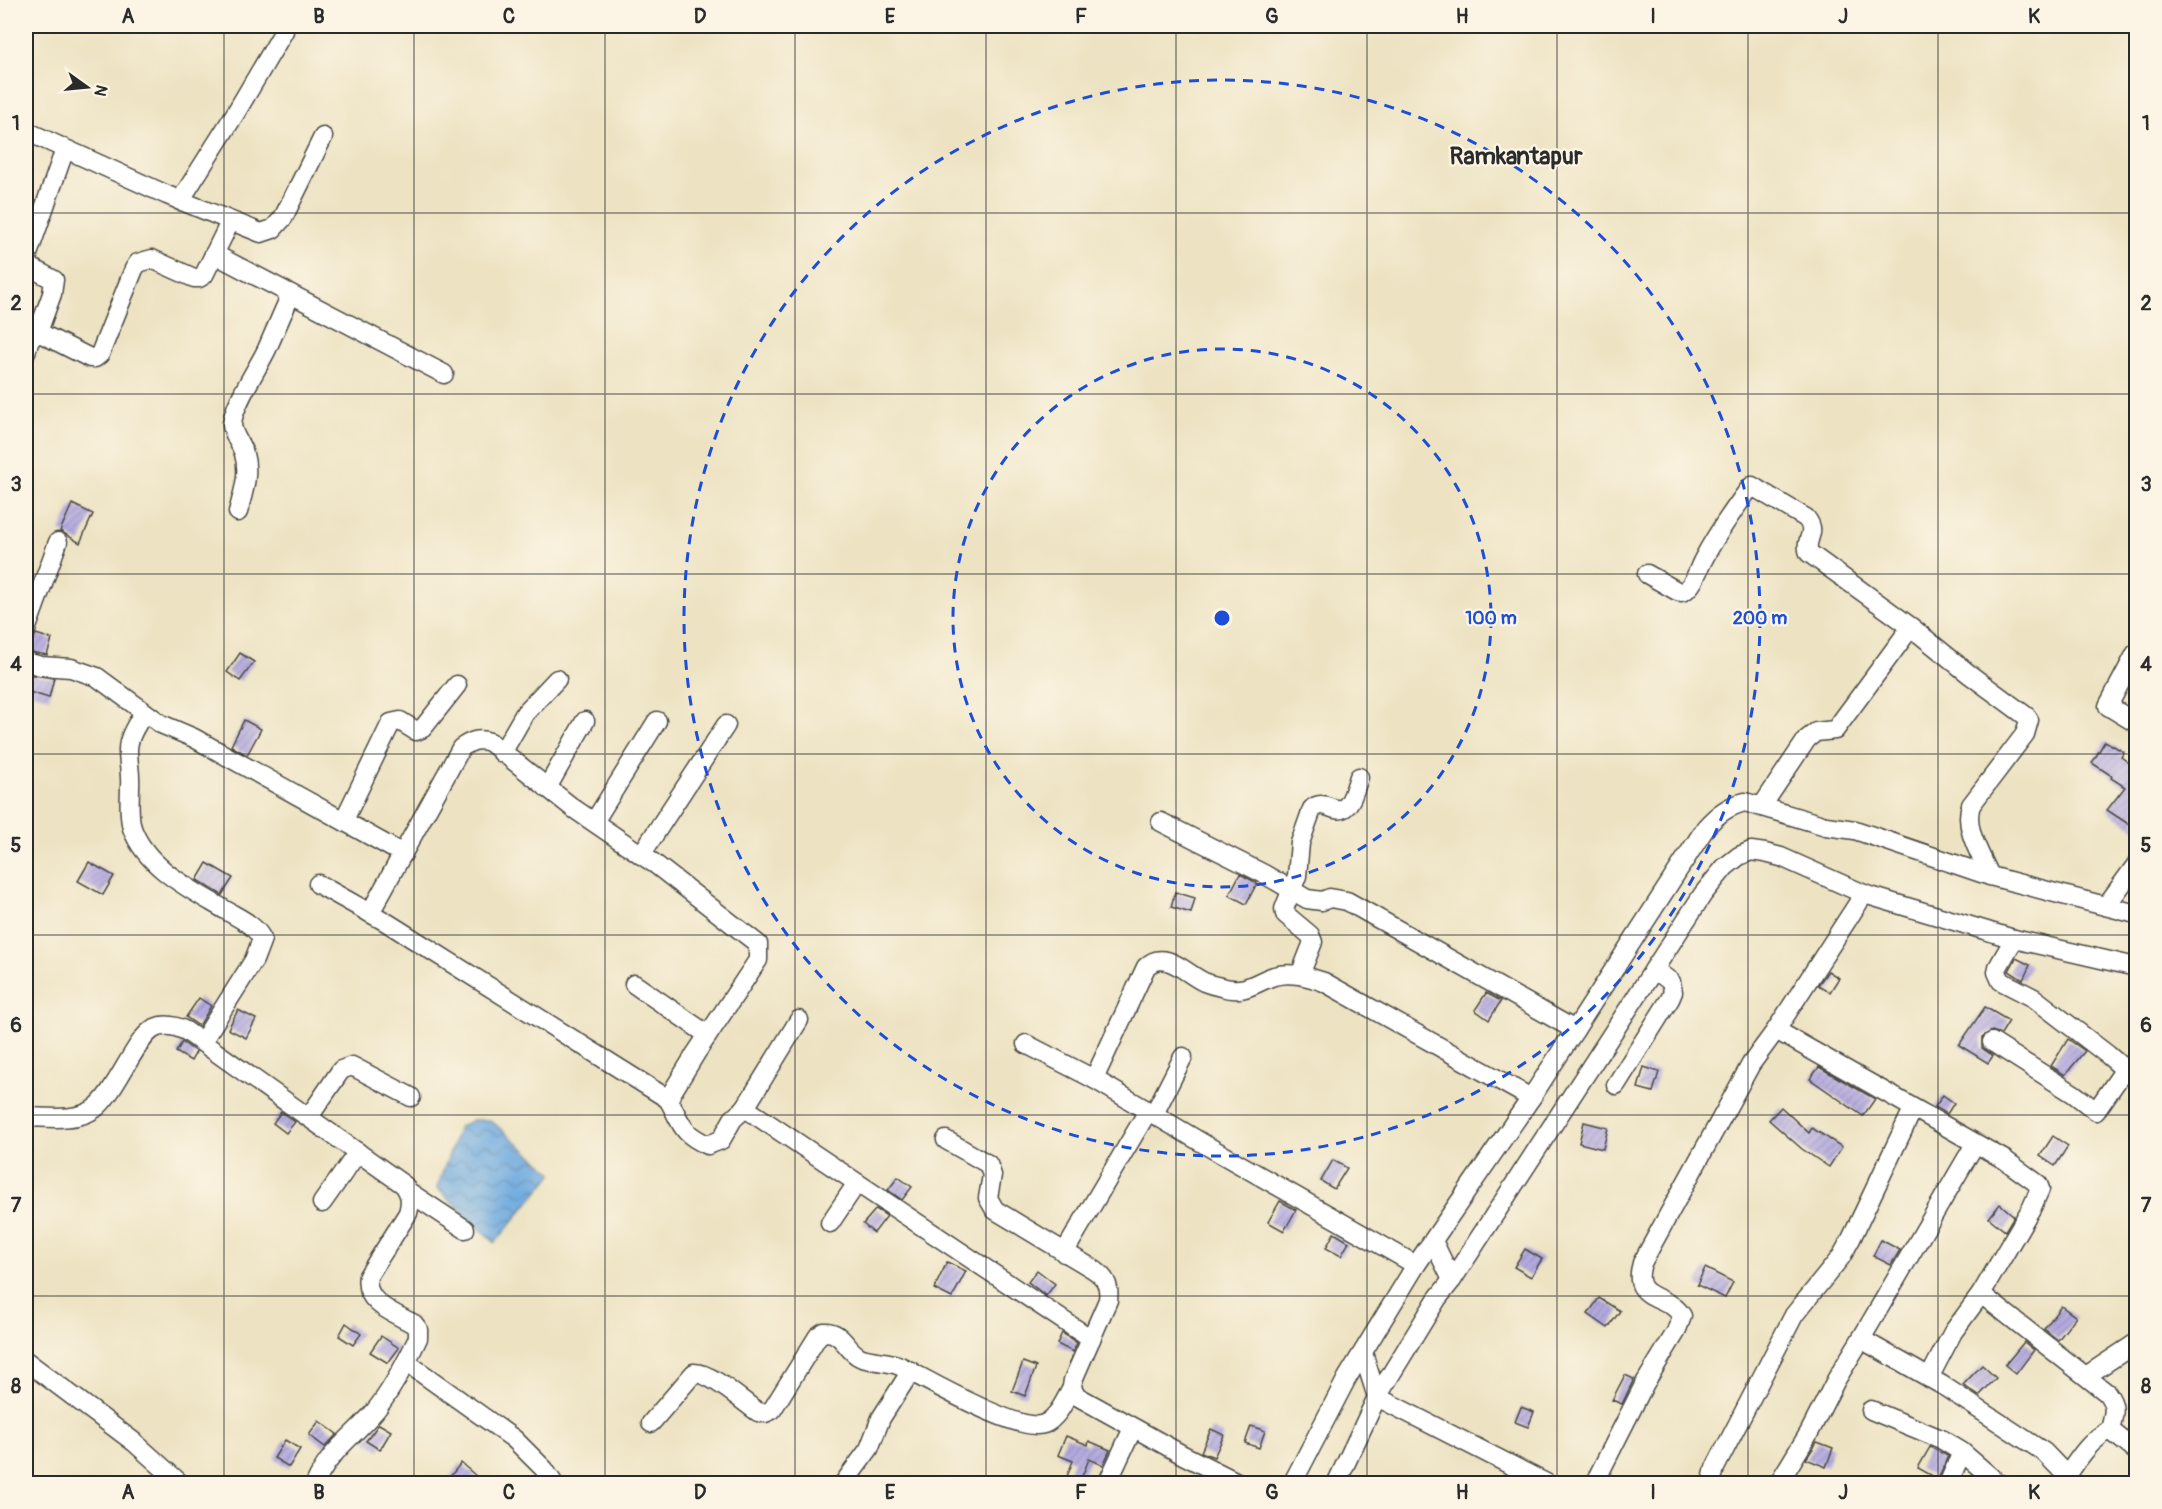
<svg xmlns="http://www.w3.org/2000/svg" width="2162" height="1509" viewBox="0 0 2162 1509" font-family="Pangolin,sans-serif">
<defs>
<pattern id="water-waves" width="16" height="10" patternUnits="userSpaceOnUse" patternTransform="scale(1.5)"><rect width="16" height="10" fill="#6eaadf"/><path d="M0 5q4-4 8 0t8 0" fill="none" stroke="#5b8bb5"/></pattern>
<pattern id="building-hatch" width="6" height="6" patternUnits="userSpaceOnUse" patternTransform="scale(1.5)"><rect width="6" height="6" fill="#b4aae0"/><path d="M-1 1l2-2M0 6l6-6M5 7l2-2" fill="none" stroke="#938bb6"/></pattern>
</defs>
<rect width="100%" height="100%" fill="#fcf5e5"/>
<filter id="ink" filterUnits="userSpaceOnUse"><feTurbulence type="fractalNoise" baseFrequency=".0167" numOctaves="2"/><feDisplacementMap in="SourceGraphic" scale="12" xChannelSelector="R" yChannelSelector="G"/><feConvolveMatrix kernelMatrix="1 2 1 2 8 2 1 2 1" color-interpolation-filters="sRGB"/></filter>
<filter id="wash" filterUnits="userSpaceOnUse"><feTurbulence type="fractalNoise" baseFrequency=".008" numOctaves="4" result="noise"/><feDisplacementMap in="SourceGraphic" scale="24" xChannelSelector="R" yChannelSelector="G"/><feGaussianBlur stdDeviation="1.35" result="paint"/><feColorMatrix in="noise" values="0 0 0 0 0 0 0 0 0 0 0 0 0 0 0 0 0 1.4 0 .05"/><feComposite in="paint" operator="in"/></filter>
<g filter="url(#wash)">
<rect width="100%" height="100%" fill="#ede3c3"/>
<path fill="url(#water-waves)" stroke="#4c6a85" stroke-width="1.5" d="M473,1120H490L553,1173L495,1243L437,1188L459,1127Z"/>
<g id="blocks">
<g fill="url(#building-hatch)">
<path d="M72,504L93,514L80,543L60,531Z"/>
<path d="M36,634L52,639L47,655L26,651V641L33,639Z"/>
<path d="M240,653L254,662L240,681L227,672Z"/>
<path d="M26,674L54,678L49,698L26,691Z"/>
<path d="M244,720L261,729L247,755L231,746Z"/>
<path d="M2105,741L2124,752L2121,757L2136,768V829L2107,810L2125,787L2111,778L2112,776L2092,763Z"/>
<path d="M89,862L114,876L103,895L78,881Z"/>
<path d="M207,863L233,878L222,895L197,880Z"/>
<path d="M1240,874L1257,883L1246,904L1229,895Z"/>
<path d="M1175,892L1195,898L1191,913L1171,907Z"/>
<path d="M2016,958L2030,965L2023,980L2009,971Z"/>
<path d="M1828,971L1839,978L1830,992L1818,985Z"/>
<path d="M1486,993L1501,1001L1489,1020L1475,1010Z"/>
<path d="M199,998L211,1006L199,1026L186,1017Z"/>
<path d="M1985,1007L2009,1021L2001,1034L1992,1031L1982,1037V1048L1993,1056L1988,1063L1959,1045Z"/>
<path d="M238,1010L256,1019L246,1038L228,1029Z"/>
<path d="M2068,1039L2085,1051L2065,1075L2051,1066Z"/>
<path d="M182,1042L196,1052L191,1061L176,1052Z"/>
<path d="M1644,1067L1659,1072L1653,1092L1638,1088Z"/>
<path d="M1819,1067L1875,1099L1863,1116L1810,1079Z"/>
<path d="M1943,1095L1954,1103L1947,1114L1935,1107Z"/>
<path d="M1781,1107L1809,1133L1812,1128L1842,1147L1829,1167L1802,1149L1769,1120Z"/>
<path d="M281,1112L295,1122L286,1133L273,1123Z"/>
<path d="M1584,1122L1608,1128L1603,1149L1579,1143Z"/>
<path d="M2053,1136L2068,1146L2055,1166L2040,1156Z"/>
<path d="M1333,1160L1347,1168L1334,1189L1321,1181Z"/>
<path d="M898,1177L912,1187L902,1200L888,1190Z"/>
<path d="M1280,1201L1296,1210L1284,1231L1268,1222Z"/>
<path d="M2000,1204L2014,1216L2005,1231L1989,1218Z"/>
<path d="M876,1209L887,1216L874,1233L863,1224Z"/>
<path d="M1334,1233L1349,1242L1341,1256L1326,1248Z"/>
<path d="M1881,1240L1900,1250L1891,1265L1873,1256Z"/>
<path d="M1525,1249L1542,1259L1531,1277L1514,1267Z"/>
<path d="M947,1262L966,1271L952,1298L934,1289Z"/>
<path d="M1705,1268L1733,1282L1725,1298L1697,1285Z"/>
<path d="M1037,1270L1055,1284L1046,1296L1028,1282Z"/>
<path d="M1599,1298L1620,1311L1608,1328L1588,1314Z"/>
<path d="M2061,1306L2076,1317L2058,1340L2044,1329Z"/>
<path d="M346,1323L361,1334L353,1345L339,1336Z"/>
<path d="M1062,1333L1077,1343L1073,1352L1057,1344Z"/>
<path d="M381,1336L399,1348L388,1363L370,1352Z"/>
<path d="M2024,1342L2034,1350L2016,1374L2005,1365Z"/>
<path d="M1023,1362L1036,1367L1025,1396L1012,1391Z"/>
<path d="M1982,1365L1996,1378L1979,1396L1963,1385Z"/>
<path d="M1625,1375L1634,1379L1622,1404L1612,1400Z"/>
<path d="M1521,1407L1534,1412L1528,1427L1515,1422Z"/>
<path d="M319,1421L337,1434L325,1447L309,1435Z"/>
<path d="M379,1424L391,1431L380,1450L366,1441Z"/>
<path d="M1251,1426L1265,1431L1259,1448L1245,1443Z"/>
<path d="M1211,1429L1224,1435L1214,1457L1201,1452Z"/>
<path d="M1066,1436L1088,1445L1089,1441L1110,1450L1103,1465L1089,1459L1079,1484H1064L1073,1461L1058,1455Z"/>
<path d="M285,1440L300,1449L289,1467L274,1458Z"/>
<path d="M1817,1442L1833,1448L1826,1467L1806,1459Z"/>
<path d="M1930,1447L1948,1456L1938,1479L1918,1468Z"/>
<path d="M461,1463L476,1476L470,1484H444Z"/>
</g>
</g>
</g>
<g filter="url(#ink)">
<use href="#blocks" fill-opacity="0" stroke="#484742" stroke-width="1.5"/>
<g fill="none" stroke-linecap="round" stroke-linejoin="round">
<defs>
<g id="minor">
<path d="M26,131L167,195L261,233L273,229L283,218L323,137"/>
<path d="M180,201L235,114L284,31"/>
<path d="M214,254L444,374"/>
<path d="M38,332L52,294L54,280L30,267L27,257L65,149"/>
<path d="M26,352L30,340L38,332L90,358H95L100,354L134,269L138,263L152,259L194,278H199L204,275L230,222"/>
<path d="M238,512C243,493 250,474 244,454C241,443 232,435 232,424C233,405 258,368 267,349C275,331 283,312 291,294"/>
<path d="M1647,574L1677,591C1682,593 1685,592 1689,587C1695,581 1698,570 1702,562C1715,536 1732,512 1749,489L1752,486L1806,518C1819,534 1803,539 1809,553L1911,627L1969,674L2026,716L2029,720L2025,734L1971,805C1963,828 1981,855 1990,876"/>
<path d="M26,630L58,542"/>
<path d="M2136,653L2108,706L2136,723"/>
<path d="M26,662L41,666L71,668L97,677L161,724L194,738L403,854"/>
<path d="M144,713C137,724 128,737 128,750C128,762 131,774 130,787C130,800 128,814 132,828C146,868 192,890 227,911C239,918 255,925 262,939L254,960L202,1042"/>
<path d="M502,753L525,713L557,679"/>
<path d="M547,788L585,721"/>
<path d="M1762,806L1807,739L1816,732L1835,730L1911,627"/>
<path d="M344,820L391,723L400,721L416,731L423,728L457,685"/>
<path d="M594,822L657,721"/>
<path d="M1161,822L1264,874L1307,899L1322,901L1330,898L1347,901L1575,1030"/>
<path d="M641,855L726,725"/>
<path d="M318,884L386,922L668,1099C682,1123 680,1133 708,1145L721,1140L733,1119L745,1108L1091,1339"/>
<path d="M2106,906L2136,865"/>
<path d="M370,913L461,748C471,741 478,738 490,742L573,808L655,864L758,944V960L696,1053L668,1099"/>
<path d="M2014,939L1998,967L1997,972L2001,981L2034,998L2108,1055L2136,1079"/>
<path d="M1300,975L1313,942L1310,935L1285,914L1284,909L1297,876L1300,843L1312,809C1323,798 1334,814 1344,808C1352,803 1356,785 1359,777"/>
<path d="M634,984L708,1035"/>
<path d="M1776,1030L2005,1160L2038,1184L2040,1189L2032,1207L1981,1294L1953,1332L1929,1378"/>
<path d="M1992,1042L2074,1094L2096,1111L2125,1069"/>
<path d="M1026,1044L1094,1079L1204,1144L1416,1265"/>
<path d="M1094,1079L1146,967C1165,948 1186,974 1204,982C1209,984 1216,986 1221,987C1246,994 1253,983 1274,976C1291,971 1309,977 1324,982L1531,1098"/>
<path d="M1616,1085L1670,999L1673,992L1671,982L1654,969"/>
<path d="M745,1108L799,1020"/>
<path d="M1154,1114L1183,1057"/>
<path d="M26,1117C46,1117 76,1122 94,1109C116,1094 136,1036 155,1028C166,1023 176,1026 186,1031L404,1185C411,1195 411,1202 408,1213L368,1276C363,1303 394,1313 414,1324L418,1329V1338C406,1363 392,1390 375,1411C352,1438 330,1450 315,1484"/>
<path d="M309,1117L341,1070L352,1066L411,1097"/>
<path d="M946,1140L988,1164L992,1175L988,1198L995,1210L1093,1269C1105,1277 1110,1285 1108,1300L1073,1380L1072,1387L1075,1395L1183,1455L1241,1484"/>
<path d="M409,1192L465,1229"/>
<path d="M322,1203L358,1152"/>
<path d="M830,1223L857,1183"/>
<path d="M1433,1241L1452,1280"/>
<path d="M1064,1253L1148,1111"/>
<path d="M1981,1294L2107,1393C2117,1407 2114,1413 2110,1430"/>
<path d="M1861,1339L1975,1144"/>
<path d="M1363,1353L1377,1397L1548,1484"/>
<path d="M26,1361L134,1442L181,1484"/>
<path d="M406,1362L514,1439L544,1469L554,1484"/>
<path d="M2086,1376L2136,1343"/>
<path d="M1871,1410L1941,1439L1962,1452L1999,1484"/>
<path d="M651,1423L694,1373C711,1372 743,1402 758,1412L765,1413L772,1410L818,1336L824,1332C842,1331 845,1348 858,1356C867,1362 887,1360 900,1366C926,1379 1019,1434 1044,1424C1058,1418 1065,1400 1072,1388"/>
<path d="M843,1484L869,1449L881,1418L911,1371"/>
<path d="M1107,1484L1133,1428"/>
<path d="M1292,1484L1347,1378L1416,1265L1531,1098L1706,827C1718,814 1728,806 1745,802L1826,826L1855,830L1990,876L2136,914"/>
<path d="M1336,1484L1377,1397L1437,1299L1452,1280L1703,894L1725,867L1739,856L1751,851L1765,853L1781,857L1864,894L2014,939L2136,967"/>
<path d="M1594,1484L1645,1383L1676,1332L1682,1316C1668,1292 1630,1303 1642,1263L1751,1064L1776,1030L1864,894"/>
<path d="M1711,1484L1715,1468L1794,1315L1841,1257L1851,1239L1913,1109"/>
<path d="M1778,1484L1809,1433L1836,1380L1861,1339L1942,1385L2044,1452L2067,1476"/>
<path d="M1948,1484L1962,1452"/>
<path d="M2061,1484C2075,1465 2088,1440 2110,1430L2136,1451"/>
</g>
</defs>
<use href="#minor" stroke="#484742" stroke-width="21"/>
<use href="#minor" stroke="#fff" stroke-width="18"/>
</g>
</g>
<path fill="none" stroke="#2b2b2b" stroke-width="1.5" stroke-opacity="0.55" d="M224,26V1484M414,26V1484M605,26V1484M795,26V1484M986,26V1484M1176,26V1484M1367,26V1484M1557,26V1484M1748,26V1484M1938,26V1484M26,213H2136M26,394H2136M26,574H2136M26,754H2136M26,935H2136M26,1115H2136M26,1296H2136"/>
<g fill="none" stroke="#1d4ed8" stroke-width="3" stroke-dasharray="10 8">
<circle cx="1222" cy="618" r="269"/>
<circle cx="1222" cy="618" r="538"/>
</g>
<g text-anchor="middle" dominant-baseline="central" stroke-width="4.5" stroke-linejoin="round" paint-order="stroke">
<g font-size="24" font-weight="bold" fill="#2b2b2b" stroke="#fcf5e5">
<text x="1516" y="156">Ramkantapur</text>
</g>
</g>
<circle cx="1222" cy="618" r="9" fill="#1d4ed8" stroke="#fcf5e5" stroke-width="3"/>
<g font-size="18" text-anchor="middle" font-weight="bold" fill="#1d4ed8" stroke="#fcf5e5" stroke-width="4.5" stroke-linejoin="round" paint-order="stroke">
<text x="1491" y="624">100 m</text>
<text x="1760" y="624">200 m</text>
</g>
<rect width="2162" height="1509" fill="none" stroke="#fcf5e5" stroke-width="66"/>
<g transform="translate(87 87) rotate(105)" stroke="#fcf5e5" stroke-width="4.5" paint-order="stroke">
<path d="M0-4.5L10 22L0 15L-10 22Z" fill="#2b2b2b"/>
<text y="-9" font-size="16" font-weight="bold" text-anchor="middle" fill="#2b2b2b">N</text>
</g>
<rect x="33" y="33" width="2096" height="1443" fill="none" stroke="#2b2b2b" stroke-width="2"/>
<g font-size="20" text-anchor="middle" font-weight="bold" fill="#2b2b2b">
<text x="128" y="23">A</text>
<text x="319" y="23">B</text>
<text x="509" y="23">C</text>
<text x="700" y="23">D</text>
<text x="890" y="23">E</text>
<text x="1081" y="23">F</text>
<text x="1272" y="23">G</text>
<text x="1462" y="23">H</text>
<text x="1653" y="23">I</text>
<text x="1843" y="23">J</text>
<text x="2034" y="23">K</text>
<text x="16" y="130">1</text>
<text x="2146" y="130">1</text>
<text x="16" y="310">2</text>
<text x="2146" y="310">2</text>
<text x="16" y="491">3</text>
<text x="2146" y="491">3</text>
<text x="16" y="671">4</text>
<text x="2146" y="671">4</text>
<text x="16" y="852">5</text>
<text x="2146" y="852">5</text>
<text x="16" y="1032">6</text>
<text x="2146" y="1032">6</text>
<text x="16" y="1212">7</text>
<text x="2146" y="1212">7</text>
<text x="16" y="1393">8</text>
<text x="2146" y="1393">8</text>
<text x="128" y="1499">A</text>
<text x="319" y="1499">B</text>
<text x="509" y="1499">C</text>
<text x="700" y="1499">D</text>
<text x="890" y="1499">E</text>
<text x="1081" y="1499">F</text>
<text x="1272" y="1499">G</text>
<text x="1462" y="1499">H</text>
<text x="1653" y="1499">I</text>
<text x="1843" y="1499">J</text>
<text x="2034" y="1499">K</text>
</g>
</svg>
